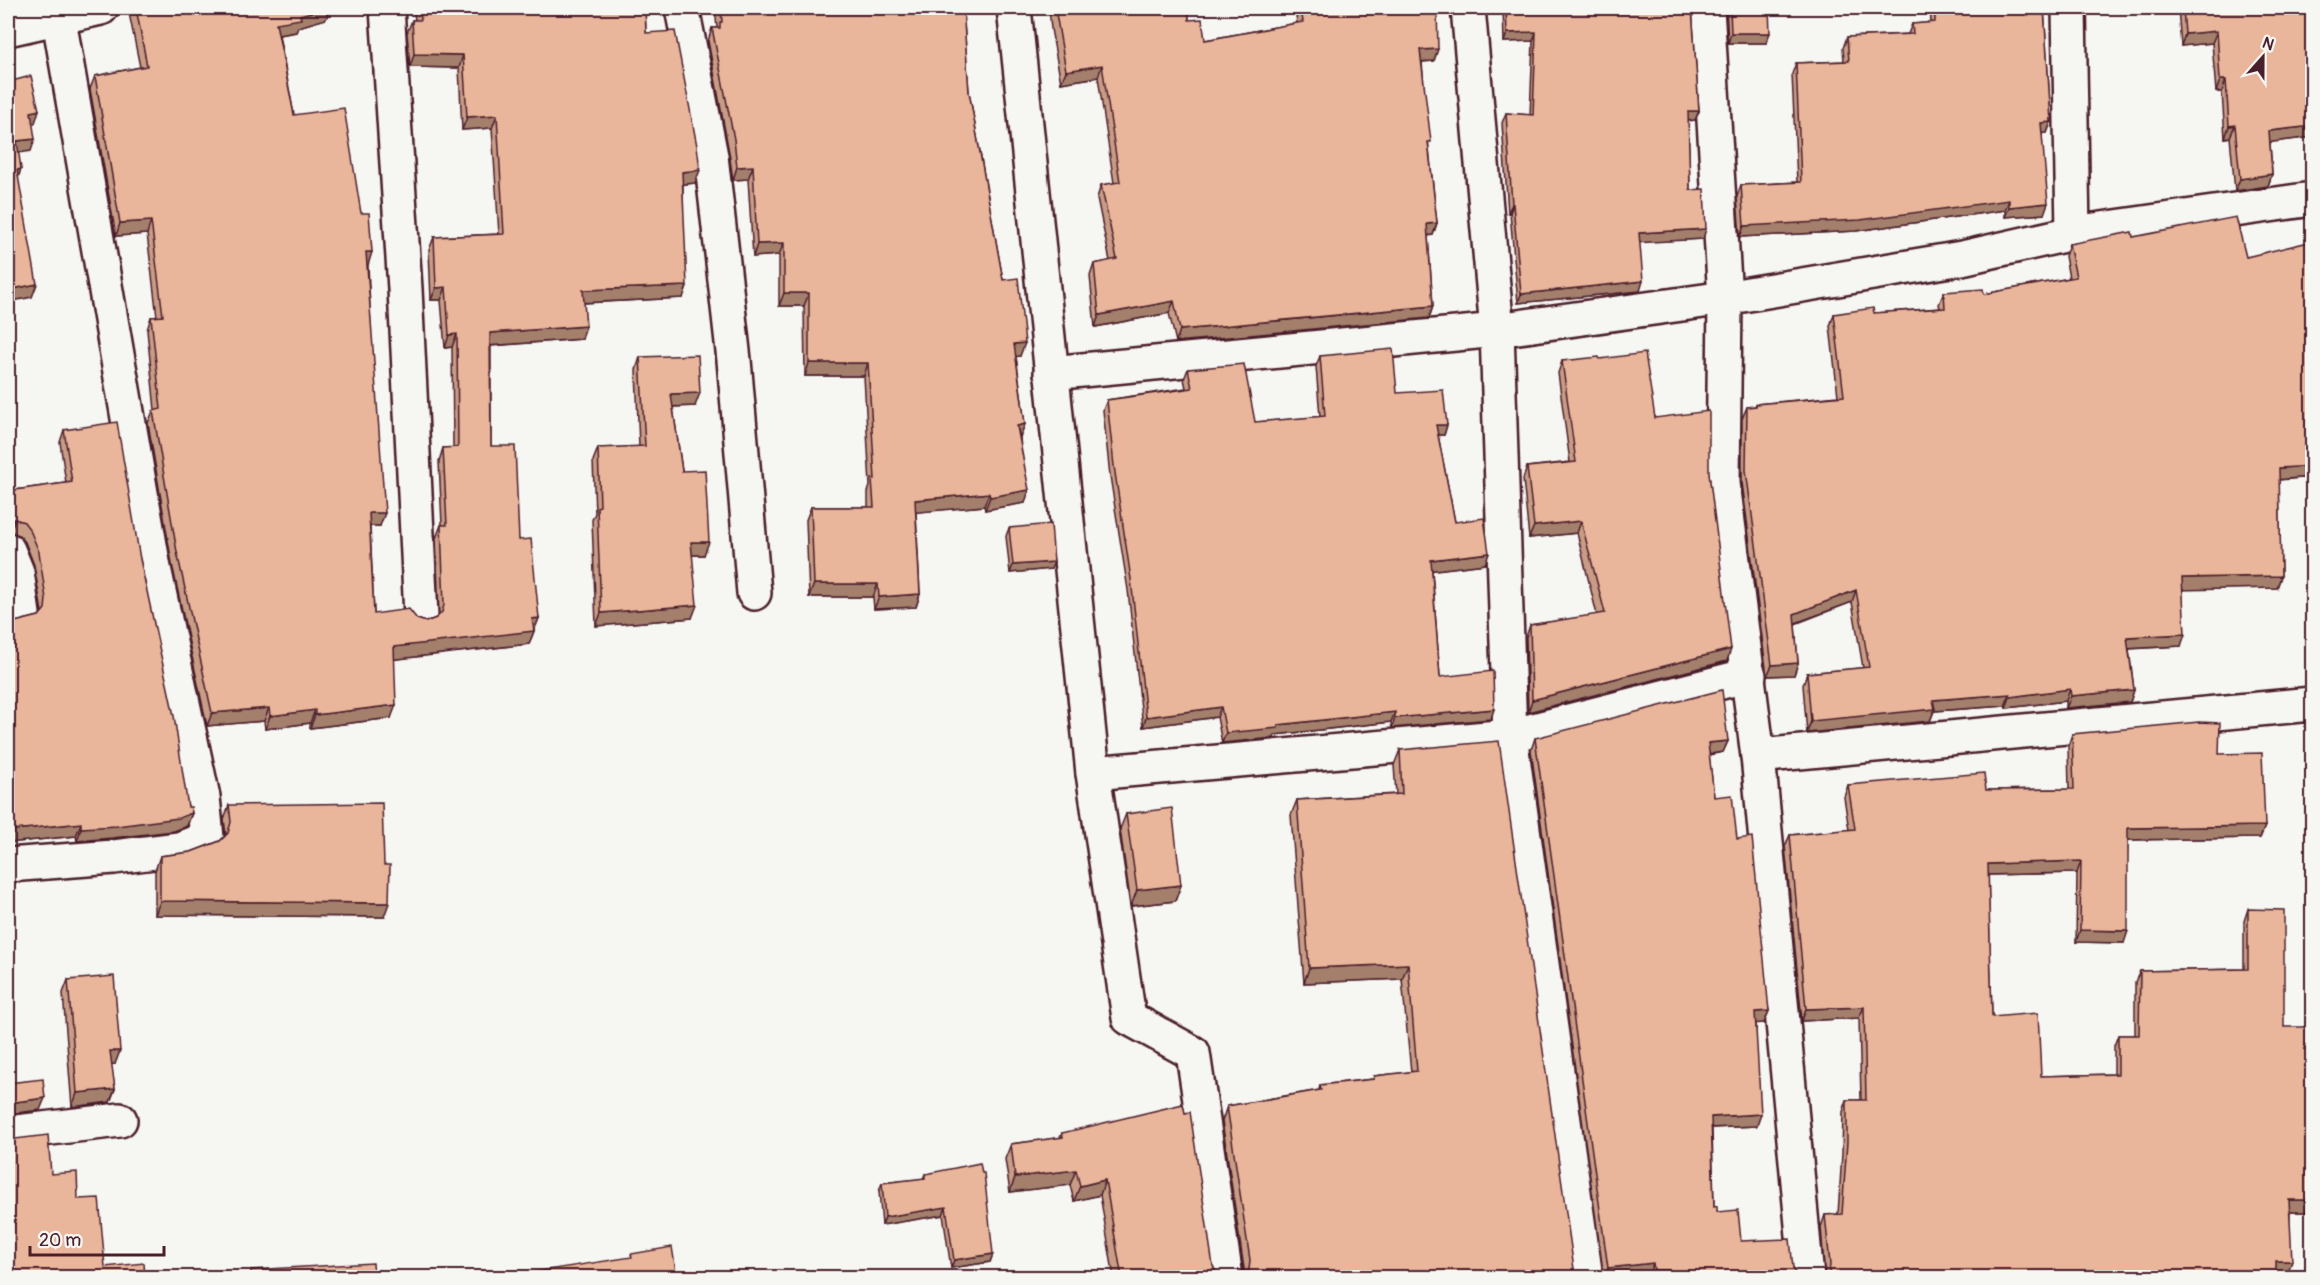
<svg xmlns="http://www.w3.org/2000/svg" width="2320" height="1285" viewBox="0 0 2320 1285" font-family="Pangolin,sans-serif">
<rect width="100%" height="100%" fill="#f6f6f2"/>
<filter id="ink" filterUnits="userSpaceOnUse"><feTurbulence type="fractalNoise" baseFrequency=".0167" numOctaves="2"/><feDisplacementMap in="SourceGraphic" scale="12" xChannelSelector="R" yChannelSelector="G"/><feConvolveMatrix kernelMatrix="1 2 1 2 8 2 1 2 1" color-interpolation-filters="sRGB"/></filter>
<g filter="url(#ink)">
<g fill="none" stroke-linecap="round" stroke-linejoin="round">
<defs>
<g id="minor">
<path d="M387,8L405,289L421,616"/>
<path d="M682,8L711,156L734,360L754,593"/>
<path d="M1014,8L1093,773L1129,1018L1193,1053L1226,1278"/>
<path d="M1468,8L1497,330L1510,736L1586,1278"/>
<path d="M1707,8L1725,298L1723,483L1758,756L1807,1278"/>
<path d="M2069,8L2073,233"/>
<path d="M8,29L101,8"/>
<path d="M1051,373L1497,330L1725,298L1962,258L2073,233L2312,199"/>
<path d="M8,616L23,614L17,572L8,550"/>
<path d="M1758,756L2312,704"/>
<path d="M1093,773L1510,736L1749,675"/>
<path d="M8,865L114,857L179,849L207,838L203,797L154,568L57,8"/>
<path d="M8,1133L120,1120"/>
</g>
</defs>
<use href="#minor" stroke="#4a1f2b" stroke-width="38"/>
<use href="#minor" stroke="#f6f6f2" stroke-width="33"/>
</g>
<g fill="#c89c85" stroke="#4a1f2b" stroke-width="1.5">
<path d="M128,8H330L326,19L298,27L296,32L279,35L294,115L368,265L380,526H370L374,614L417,619L426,622L436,618L439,615L436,538L441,525H442L439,461L443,448H453L452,347L445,348L441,300H431L429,250L434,237L499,234L492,128L462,130L459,68L410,67L407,33L412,20H415L413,8H645L646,33L695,183L683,184V298L584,303L582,339L491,346V446L519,540L539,618L529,644L394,659L391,718L310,728V723L265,729L264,721L207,726L172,564L148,423L153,411L155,410L147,330L151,317H157L147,234L116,236L90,89L95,76L140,67Z"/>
<path d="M715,8H963L969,92L1003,280L1020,356H1016L1025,424L1020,437L1025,503L985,510L984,506L916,512L920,594L916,607L874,609L873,597H809L806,520L811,507H868V492L870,486L864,376H805L804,306H779V255L753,257L748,179L733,180L729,152L708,41L712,28H717Z"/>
<path d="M1049,8H1188L1189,20L1205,40L1297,23L1295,8H1437L1434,61L1422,62L1429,149L1437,223L1433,235L1428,236L1433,306L1429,318L1176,342L1169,313L1095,327L1090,276L1094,264L1110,261L1097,198L1101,185L1114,183L1098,77L1061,83L1051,29Z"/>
<path d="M1503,8H1692L1699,111L1695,120L1688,121L1690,190L1703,239L1639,242L1640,291L1518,303L1510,213H1508L1502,123L1506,113L1530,115L1533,41L1504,42Z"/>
<path d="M1726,8H1769L1766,43H1728Z"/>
<path d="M1930,8H2044L2051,122L2047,133H2042L2044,214L2005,217V210L1856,231L1740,237L1737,196L1741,185L1797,182L1792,74L1796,63L1844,61L1843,48L1847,37L1908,34L1912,24L1931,23Z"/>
<path d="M2178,8H2313V137L2270,142L2272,174L2268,186L2235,191L2230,137L2225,138L2222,92H2216L2212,43L2181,46Z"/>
<path d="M2133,237L2246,257L2313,477L2279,480L2281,576L2277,588L2183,589L2181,646L2129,649L2134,690L2130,702L2066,708V701L2006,708L2005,706L1934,711L1930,721L1807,733L1803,685L1807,673L1863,668L1852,602L1795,624L1798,663L1794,675L1767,676L1742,482V419L1747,407L1755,406L1756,404L1838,396L1830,326L1834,314L1874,313L1940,308L1939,304L1944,292L1984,294L2069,278L2065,256L2069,244Z"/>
<path d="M1320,356L1397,393L1447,425L1444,435H1438L1455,522L1489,553L1485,564L1432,570L1440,677L1491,719L1392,728L1391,722L1275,735L1274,738L1222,743L1217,717L1143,727L1128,590L1110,476L1103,410L1107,400L1186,388L1184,379L1188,369L1255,422L1320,417L1316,366Z"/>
<path d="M640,357L695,406L673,407L682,471L704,555H692V618L596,626L592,520L595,513L593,461L598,448L639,447L636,370Z"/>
<path d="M1600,359L1709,473L1727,661L1528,712L1526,637L1530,625L1597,615L1577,533L1529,538L1523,479L1527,467L1570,462L1558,373L1562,361Z"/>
<path d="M64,430L140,559L188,807L192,813L187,826L174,831L112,838L77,841L76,836L8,843V621L15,622L39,616L42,612L34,565L25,542L19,535L10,531L8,532V491L66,483L60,442Z"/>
<path d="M1009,528L1051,569L1010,573L1006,536Z"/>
<path d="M2072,734L2219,754L2265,826L2260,838L2128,840L2124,943L2076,942L2077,873L1988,875L1992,1017L2041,1076L2114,1074V1046L2118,1035H2135V982L2140,971L2244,969V921L2248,909L2284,1027L2310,1200L2306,1212H2290L2288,1273L1825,1278L1821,1227L1825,1215L1838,1214L1842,1154L1843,1112L1847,1100H1861L1859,1018L1802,1021L1785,846L1790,835L1849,830L1844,797L1848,785L1986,790L2069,789L2068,746Z"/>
<path d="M1535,738L1728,741L1723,752L1709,755L1714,797L1737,839L1769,1011L1764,1023H1756L1757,1126L1712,1128L1714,1207L1741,1241L1793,1268L1797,1278H1649V1275L1629,1278H1604L1531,750Z"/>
<path d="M1400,750L1574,1269L1572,1275H1245L1222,1121L1227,1106L1319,1090L1320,1085L1373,1079L1374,1076L1411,1072L1402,979L1304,983L1291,815L1297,800L1396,794L1394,765Z"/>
<path d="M229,805L384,917L155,915V871L160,856L191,852L220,841L226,835L224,819Z"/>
<path d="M1126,814L1181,885L1175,901L1131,906L1120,829Z"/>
<path d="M68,980L115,1064H111L115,1089L110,1102L72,1107L63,993Z"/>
<path d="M1062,1133L1213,1266L1217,1275L1221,1278H1114L1100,1195L1074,1201L1070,1185L1010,1192L1005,1159L1011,1144L1060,1138Z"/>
<path d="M925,1174L993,1254L990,1262L951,1268L943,1215L882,1225L879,1191L882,1183L923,1179Z"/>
</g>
<g fill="#a37f6c" stroke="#4a1f2b" stroke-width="1.5">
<path d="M326,8H330L326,19L298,27L296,32L272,36L276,23L300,15Z"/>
<path d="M2217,31L2212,43L2181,46L2185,34Z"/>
<path d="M1536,32L1533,41L1504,42L1507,33Z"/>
<path d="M1731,33H1770L1766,43H1728Z"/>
<path d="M1438,49L1434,61L1416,62L1420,50Z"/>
<path d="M414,54L463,55L459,68L410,67Z"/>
<path d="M1102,65L1098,77L1061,83L1066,71Z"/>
<path d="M2220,80H2226L2222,92H2216Z"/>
<path d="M39,110L35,123L26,125L31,112Z"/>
<path d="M1688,111H1699L1695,120L1684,121Z"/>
<path d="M497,115L492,128L462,130L467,117Z"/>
<path d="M2051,122L2047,133L2037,134L2041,123Z"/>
<path d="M2235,125L2230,137L2225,138L2229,126Z"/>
<path d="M2313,126V137L2265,143L2269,131Z"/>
<path d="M35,139L31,151L12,154L17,141Z"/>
<path d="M753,166L748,179L733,180L737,167Z"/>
<path d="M21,169L17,182V170Z"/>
<path d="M700,170L695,183L677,185L682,172Z"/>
<path d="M2272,174L2268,186L2235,191L2240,179Z"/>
<path d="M2009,200L2005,210L1856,231L1740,237L1744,226Z"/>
<path d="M2048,203L2044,214L2005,217L2009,207Z"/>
<path d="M1512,204H1513L1510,213H1508Z"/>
<path d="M151,221L147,234L116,236L120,223Z"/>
<path d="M1437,223L1433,235L1423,236L1427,224Z"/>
<path d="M1706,229L1703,239L1635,243L1639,233Z"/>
<path d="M784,243L779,255L753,257L757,244Z"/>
<path d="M366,252H372L368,265H361Z"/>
<path d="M1643,281L1640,291L1518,303L1521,294Z"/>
<path d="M37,284L32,297L8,302V290Z"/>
<path d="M687,286L683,298L579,303L583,290Z"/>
<path d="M446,287L441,300H431L436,288Z"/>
<path d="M784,293H809L804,306H779Z"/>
<path d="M1174,301L1169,313L1095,327L1099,315Z"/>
<path d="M1433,306L1429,318L1176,342L1180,330Z"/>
<path d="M586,326L582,339L486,346L490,333Z"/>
<path d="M457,334L452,347L445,348L449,335Z"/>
<path d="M1025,343L1020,356L1009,357L1014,344Z"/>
<path d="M809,363H868L864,376H805Z"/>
<path d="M700,393L695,406L667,407L671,394Z"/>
<path d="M1025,424L1020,437L1017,426Z"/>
<path d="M1436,425H1447L1444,435H1432Z"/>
<path d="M2313,466V477L2274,480L2279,468Z"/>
<path d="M1029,490L1025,503L985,510L990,497Z"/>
<path d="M989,493L984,506L910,513L915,500Z"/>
<path d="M369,513H385L380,526H365Z"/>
<path d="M15,519L10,531L8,532V520Z"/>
<path d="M1581,521L1577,533L1529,538L1534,526Z"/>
<path d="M691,542H709L704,555H686Z"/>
<path d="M1489,553L1485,564L1427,571L1431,560Z"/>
<path d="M1054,562L1051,569L1010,573L1013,565Z"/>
<path d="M2281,576L2277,588L2178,590L2182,578Z"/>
<path d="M814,584H878L873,597H809Z"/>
<path d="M1856,590L1852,602L1790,625L1794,614Z"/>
<path d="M920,594L916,607L874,609L879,597Z"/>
<path d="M697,605L692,618L596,626L601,613Z"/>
<path d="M539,618L529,644L389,660L394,647L532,619Z"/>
<path d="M2185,634L2181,646L2123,649L2127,637Z"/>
<path d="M1731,649L1727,661L1528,712L1532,700Z"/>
<path d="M1798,663L1794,675L1767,676L1772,665Z"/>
<path d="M2070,689L2066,701L2006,708L2010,697Z"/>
<path d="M2134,690L2130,702L2066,708L2071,696Z"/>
<path d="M2010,694L2005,706L1934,711L1930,721L1807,733L1811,721L1933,700Z"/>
<path d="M396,705L391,718L310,728L315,715Z"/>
<path d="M1221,707L1217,717L1143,727L1146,717Z"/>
<path d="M269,708L264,721L207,726L212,713Z"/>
<path d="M1494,709L1491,719L1392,728L1395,718Z"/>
<path d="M315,710L310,723L265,729L270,716Z"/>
<path d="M1395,712L1391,722L1275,735L1274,738L1222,743L1226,733L1278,725Z"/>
<path d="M1728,741L1723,752L1704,755L1708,743Z"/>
<path d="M192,813L187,826L174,831L112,838L77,841L81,828Z"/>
<path d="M81,823L76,836L8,843L13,830Z"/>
<path d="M2265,826L2260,838L2124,840L2128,828Z"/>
<path d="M2081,861L2077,873L1984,875L1988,864Z"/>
<path d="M1181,885L1175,901L1131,906L1137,890Z"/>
<path d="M160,901L389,903L384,917L155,915Z"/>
<path d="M2080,930L2128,931L2124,943L2076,942Z"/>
<path d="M1408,964L1402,979L1304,983L1309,968Z"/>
<path d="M1864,1007L1859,1018L1802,1021L1806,1009Z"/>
<path d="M1769,1011L1764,1023L1751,1024L1755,1012Z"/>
<path d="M110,1051H120L115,1064L105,1065Z"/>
<path d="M115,1089L110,1102L72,1107L77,1093Z"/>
<path d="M45,1098L40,1110L8,1114V1103Z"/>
<path d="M1761,1114L1757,1126L1707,1128L1711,1117Z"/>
<path d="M1076,1170L1070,1185L1010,1192L1015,1177Z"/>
<path d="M1105,1180L1100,1195L1074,1201L1080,1186Z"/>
<path d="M2289,1200H2310L2306,1212H2285Z"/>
<path d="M946,1207L943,1215L882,1225L885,1217Z"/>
<path d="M993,1254L990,1262L951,1268L954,1260Z"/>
<path d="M2276,1261H2292L2288,1273H2272Z"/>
<path d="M1653,1263L1649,1275L1629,1278H1605L1608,1268Z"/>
<path d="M1654,1270H1668L1665,1278H1652Z"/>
</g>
<g fill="#e9b59b" stroke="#4a1f2b" stroke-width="1.5">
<path d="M136,8H326L300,15L301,19L276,23L294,115L344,108L361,213H369L372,252H366L385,513H369L374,614L409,609L417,619L426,622L436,618L442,612L444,605L441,525H447L443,448L458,447L457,334L449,335L446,287L436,288L434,237L504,234L497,115L467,117L463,55L414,54L412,20H421L420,8H645L646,33L675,31L697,146L700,170L682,172L687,286L583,290L586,326L490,333L491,446H515L519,540L531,539L539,618L532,619L534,631L394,647L396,705L315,715V710L270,716L269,708L212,713L177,552L153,411L161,409L151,317L163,316L151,221L120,223L95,76L147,66Z"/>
<path d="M721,8H963L969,92L1003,280L1018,278L1025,343L1014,344L1025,424L1017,426L1029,490L990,497L989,493L915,500L920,594L879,597L878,584H814L811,507H874L872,479H875L868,363H809V293H784V243L757,244L753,166L737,167L734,139L712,28H720V22H722Z"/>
<path d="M1055,8H1188L1189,20L1202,19L1205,40L1303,22L1301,8H1437L1438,49L1420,50L1431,142H1428L1437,223L1427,224L1433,306L1180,330L1174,301L1099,315L1094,264L1117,259L1101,185L1120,182L1102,65L1066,71Z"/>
<path d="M1506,8H1692L1699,111H1688L1690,190L1704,189L1706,229L1639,233L1643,281L1521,294L1513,204H1512L1506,113L1533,115L1536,32L1507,33Z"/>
<path d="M1730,8H1769L1770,33H1731Z"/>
<path d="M1935,8H2044L2051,122L2041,123L2048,203L2009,207V200L1860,220L1744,226L1741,185L1801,182L1796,63L1849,61L1847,37L1913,34L1912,24L1935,22Z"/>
<path d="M2183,8H2313V126L2269,131L2272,174L2240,179L2235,125L2229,126L2226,80H2220L2217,31L2185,34Z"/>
<path d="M31,76L39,110L31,112L35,139L17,141L21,169L17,170L37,284L8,290V82Z"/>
<path d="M2236,217L2246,257L2313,241V466L2279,468L2281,576L2182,578L2185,634L2127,637L2134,690L2071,696L2070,689L2010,697V694L1933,700L1935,709L1811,721L1807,673L1869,667L1856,590L1794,614L1798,663L1772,665L1746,470L1747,407L1756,406V404L1844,396L1834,314L1873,308L1874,313L1945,308L1944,292L1983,289L1984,294L2076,277L2069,244L2132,232L2133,237Z"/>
<path d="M1393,349L1397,393L1443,390L1447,425H1436L1455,522L1484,518L1489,553L1431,560L1440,677L1493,671L1494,709L1395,718V712L1278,725V728L1226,733L1221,707L1146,717L1131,579L1114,466L1107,400L1192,388L1188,369L1244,364L1255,422L1325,416L1320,356Z"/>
<path d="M1645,353L1655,418L1709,411V473L1731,649L1532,700L1530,625L1605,613L1581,521L1534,526L1527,467L1576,462L1562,361L1599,357L1600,359Z"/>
<path d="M698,355L700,393L671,394L682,471L705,470L709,542H691L697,605L601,613L597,507L600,506L598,448L645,446L640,357Z"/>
<path d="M117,422L140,559L174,716L188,807H191L192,813L179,818L117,826L81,828V823L13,830L8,790V621L15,622L39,616L45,609L46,599L39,552L30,530L24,522L15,519L8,520V491L72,482L64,430Z"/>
<path d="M1051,524L1054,562L1013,565L1009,528Z"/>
<path d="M1722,690L1728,741L1708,743L1714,797L1732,795L1737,839L1752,837L1769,1011L1755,1012L1761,1114L1711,1117L1714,1207L1717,1206V1212L1738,1210L1741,1241L1790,1239L1793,1268L1797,1278H1669L1668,1270H1654L1653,1263L1608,1268L1535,738Z"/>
<path d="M2199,722L2220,723L2219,754L2262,753L2265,826L2128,828V931L2080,930L2081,861L1988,864L1992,1017L2038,1013L2041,1076L2118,1074V1035H2139L2140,971L2248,969V909L2284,910V1027H2309L2310,1200H2289L2292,1261H2276V1278H1825L1829,1273L1830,1264L1825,1215L1842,1214L1847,1142V1100H1866L1864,1007L1806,1009L1790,835L1855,829L1848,785L1984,773L1986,790L2074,789L2072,734Z"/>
<path d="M1499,741L1574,1269H1572L1573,1278H1243L1249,1270L1250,1260L1227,1106L1321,1090L1320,1085L1374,1079V1076L1417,1071L1408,964L1309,968L1297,800L1402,794L1400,750Z"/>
<path d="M382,803L384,865H390L389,903L160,901V856L191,852L220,841L228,833L231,822L229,805Z"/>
<path d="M1172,808L1181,885L1137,890L1126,814Z"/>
<path d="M114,976L120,1051H110L115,1089L77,1093L68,980Z"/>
<path d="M43,1079L45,1098L8,1103V1083Z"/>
<path d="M1183,1104L1185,1113L1190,1112L1213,1266L1217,1275L1221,1278H1122L1105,1180L1080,1186L1076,1170L1015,1177L1011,1144L1063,1137L1062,1133Z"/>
<path d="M48,1135L51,1174L77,1172L78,1199L99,1198L105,1267L144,1263L145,1278H8V1138L15,1139Z"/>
<path d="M980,1163L982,1173H984L993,1254L954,1260L946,1207L885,1217L882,1183L925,1178V1174Z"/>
<path d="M672,1247L677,1278H528L527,1273L632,1257L631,1254Z"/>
<path d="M373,1263L374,1278H251V1270Z"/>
</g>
</g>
<rect width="2320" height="1285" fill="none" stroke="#f6f6f2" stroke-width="30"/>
<rect x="15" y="15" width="2290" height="1255" fill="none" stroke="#4a1f2b" stroke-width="2" filter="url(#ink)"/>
<g transform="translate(2263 57) rotate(21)" stroke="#f6f6f2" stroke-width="4.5" paint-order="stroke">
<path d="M0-4.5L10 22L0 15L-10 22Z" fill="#4a1f2b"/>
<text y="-9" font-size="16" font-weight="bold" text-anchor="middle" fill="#4a1f2b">N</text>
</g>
<path d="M30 1246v9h134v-9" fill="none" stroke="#4a1f2b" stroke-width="3"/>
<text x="39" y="1246" font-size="18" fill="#4a1f2b" stroke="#f6f6f2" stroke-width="4.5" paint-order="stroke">20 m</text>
</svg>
